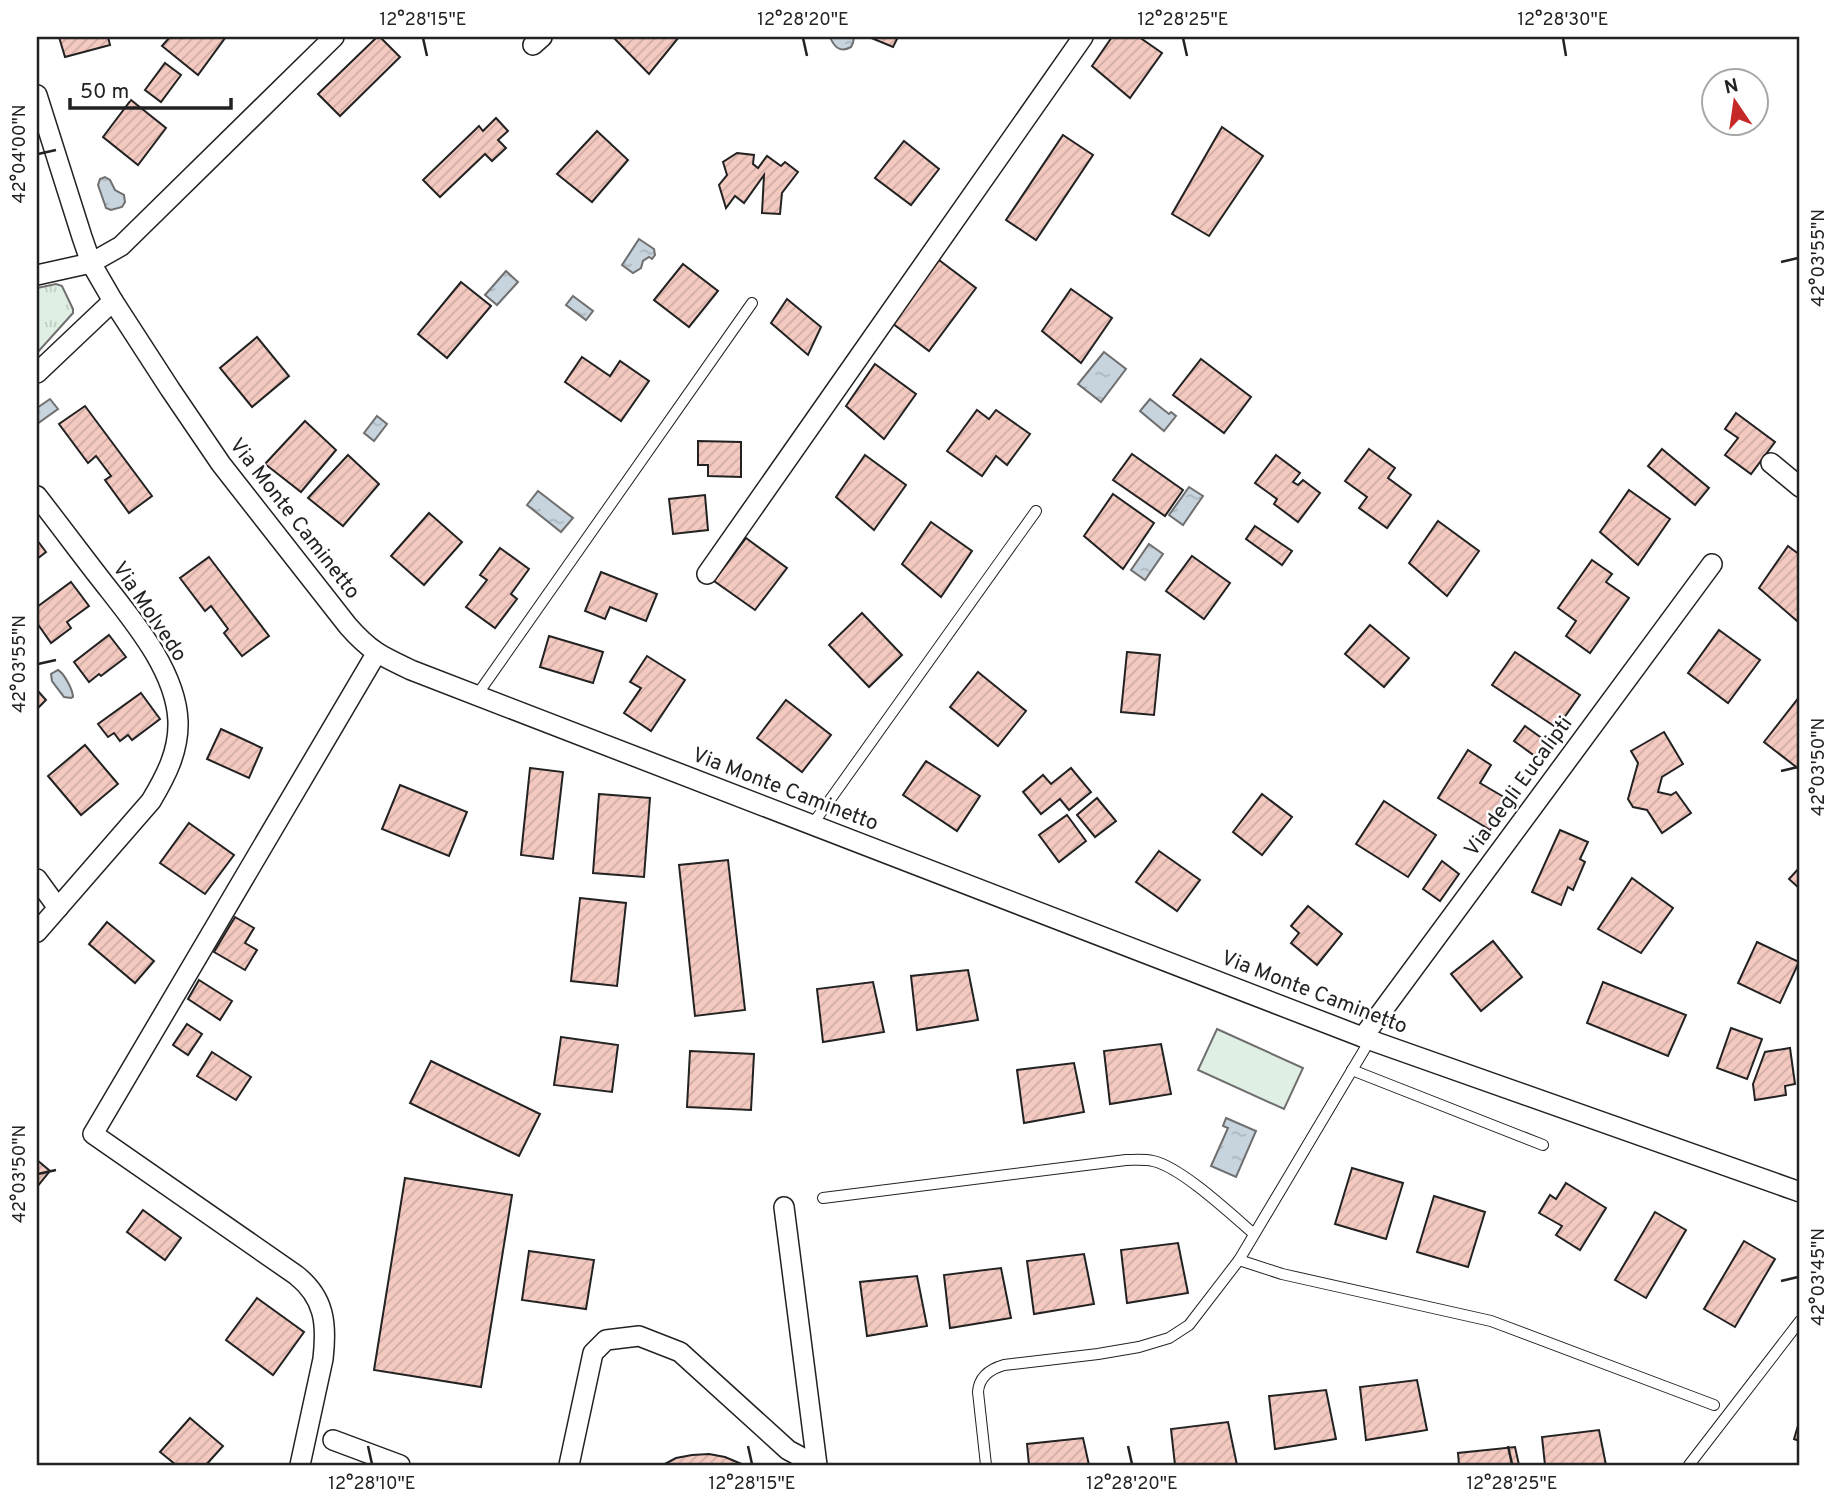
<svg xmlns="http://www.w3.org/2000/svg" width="1837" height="1502" viewBox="0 0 1837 1502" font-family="Overpass,sans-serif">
<defs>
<pattern id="grass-tufts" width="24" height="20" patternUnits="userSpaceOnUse" patternTransform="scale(1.75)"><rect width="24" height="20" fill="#e0efe3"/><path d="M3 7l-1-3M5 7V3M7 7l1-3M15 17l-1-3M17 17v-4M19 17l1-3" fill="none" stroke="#c0cdc2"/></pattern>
<pattern id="water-ripples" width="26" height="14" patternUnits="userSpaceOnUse" patternTransform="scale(1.75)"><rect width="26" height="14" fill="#c7d3dd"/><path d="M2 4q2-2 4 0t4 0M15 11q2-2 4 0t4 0" fill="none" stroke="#abb5bd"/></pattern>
<pattern id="building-hatch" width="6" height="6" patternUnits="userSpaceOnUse" patternTransform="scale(1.75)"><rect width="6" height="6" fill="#f3c9c0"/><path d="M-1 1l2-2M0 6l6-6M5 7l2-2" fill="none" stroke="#d0aca5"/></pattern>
</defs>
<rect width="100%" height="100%" fill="#fff"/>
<path fill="url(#grass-tufts)" stroke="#6f6f6f" stroke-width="2" d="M56,284L62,286L73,309V313L37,353V288Z"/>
<path fill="#e0efe3" stroke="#6f6f6f" stroke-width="2" d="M1217,1029L1303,1068L1284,1109L1198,1070Z"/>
<g fill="url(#water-ripples)" stroke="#6f6f6f" stroke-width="2">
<path d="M830,37H854L853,43L851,47C840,53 834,47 830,37Z"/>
<path d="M105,177L110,180L115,190L124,195L125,202L122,207L111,210L106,208L105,205L98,185L100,179Z"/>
<path d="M639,239L654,249L655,255L652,259L649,257L643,261L641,268L633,273L622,265Z"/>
<path d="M506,271L518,282L497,305L485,295Z"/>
<path d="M573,296L593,311L586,320L566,305Z"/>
<path d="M1104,352L1126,369L1101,402L1078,384Z"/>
<path d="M50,399L58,409L37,424V408Z"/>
<path d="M1150,399L1169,414L1171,412L1176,416L1164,431L1140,411Z"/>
<path d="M377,416L387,424L374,441L364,433Z"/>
<path d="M1189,487L1203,496L1183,525L1169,515Z"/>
<path d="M538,491L573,518L561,532L527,505Z"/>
<path d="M1149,544L1163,554L1145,580L1131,570Z"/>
<path d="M58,670C64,673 73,690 73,697L71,698L64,697L52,681L51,674Z"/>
<path d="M1226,1118L1256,1131L1236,1177L1211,1166L1228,1128L1223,1126Z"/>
</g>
<g fill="url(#building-hatch)" stroke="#222" stroke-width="2">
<path d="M59,37H108L110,45L65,57Z"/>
<path d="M170,37H224L225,38L198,75L162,46Z"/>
<path d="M377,37H380L400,57L340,116L318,94Z"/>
<path d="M613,37H679L649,74Z"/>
<path d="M869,37H898L893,47Z"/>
<path d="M1112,37H1139L1162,53L1130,98L1092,66Z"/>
<path d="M165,63L181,75L161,102L145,90Z"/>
<path d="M131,100L166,128L138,165L103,137Z"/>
<path d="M496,118L508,131L498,140L506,148L492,161L485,154L440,197L423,180L479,126L483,131Z"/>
<path d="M1222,127L1263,156L1209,236L1172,214Z"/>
<path d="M597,131L628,160L592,202L557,174Z"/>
<path d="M1063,135L1093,155L1036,240L1006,220Z"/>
<path d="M904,141L939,169L911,205L875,178Z"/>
<path d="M737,153L754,155L753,164L758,168L767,156L781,166L785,162L798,172L782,193L780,214L762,213L764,175L744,203L735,196L726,208L719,185L727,175L723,162Z"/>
<path d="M939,260L976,288L929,351L892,323Z"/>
<path d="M683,264L718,291L689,327L654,300Z"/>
<path d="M461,282L491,306L447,358L418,334Z"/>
<path d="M1071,289L1112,318L1081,363L1042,331Z"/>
<path d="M787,299L821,327L808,355L771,323Z"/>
<path d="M257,337L289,376L252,407L220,368Z"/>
<path d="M582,357L610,376L620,361L649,381L621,421L565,382Z"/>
<path d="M1201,359L1251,397L1224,433L1173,395Z"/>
<path d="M875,364L916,394L884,439L846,406Z"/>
<path d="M85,406L152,496L129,513L105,480L111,476L96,456L88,463L59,424Z"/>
<path d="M977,410L989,419L996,410L1030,434L1007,465L996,456L982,476L947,451Z"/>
<path d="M1736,413L1775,442L1751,474L1725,455L1738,438L1725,429Z"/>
<path d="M305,421L336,450L301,492L265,464Z"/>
<path d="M698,441L741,442V477L708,476V465H698Z"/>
<path d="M1369,449L1395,468L1388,478L1411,495L1387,528L1359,508L1367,497L1345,481Z"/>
<path d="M1662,449L1709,488L1695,505L1648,466Z"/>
<path d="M1132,454L1183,490L1165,516L1113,480Z"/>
<path d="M348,455L379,484L343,526L308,498Z"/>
<path d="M865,455L906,485L874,530L836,497Z"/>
<path d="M1276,455L1300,473L1293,482L1298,485L1303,480L1320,493L1298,522L1274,504L1277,499L1255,483Z"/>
<path d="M1629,490L1670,519L1638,565L1600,532Z"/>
<path d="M1113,494L1154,523L1123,569L1084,536Z"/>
<path d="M705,495L708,530L673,534L669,499Z"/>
<path d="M429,513L462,542L424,585L391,556Z"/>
<path d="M1438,521L1479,551L1447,596L1409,563Z"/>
<path d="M931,522L972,551L941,597L902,564Z"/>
<path d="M1255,526L1292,551L1282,565L1246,539Z"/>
<path d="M746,538L787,568L755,610L714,581Z"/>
<path d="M37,540L46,552L37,559Z"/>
<path d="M1788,546L1800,555V616L1797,621L1759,588Z"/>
<path d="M500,548L529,569L511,594L517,599L495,628L466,607L487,580L480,575Z"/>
<path d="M1192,556L1230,583L1204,619L1166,591Z"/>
<path d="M209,557L269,636L242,656L224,633L228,629L211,606L205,611L180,578Z"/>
<path d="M1592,560L1612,574L1606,582L1629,598L1590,653L1566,636L1576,621L1558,608Z"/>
<path d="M601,572L657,594L646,621L610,607L605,619L585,611Z"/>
<path d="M71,582L89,606L67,622L71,628L51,643L37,623V607Z"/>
<path d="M862,613L902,655L869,687L829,645Z"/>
<path d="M1370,625L1409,658L1384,687L1345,654Z"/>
<path d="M1719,630L1760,660L1728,703L1688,673Z"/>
<path d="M109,635L126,657L101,676L99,674L89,682L74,662Z"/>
<path d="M549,636L603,652L593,683L540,667Z"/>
<path d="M1127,652L1160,655L1154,715L1121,712Z"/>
<path d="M1515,652L1580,695L1557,728L1492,685Z"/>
<path d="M647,656L685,680L651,731L624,713L641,688L630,682Z"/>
<path d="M978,672L1026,711L998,746L950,707Z"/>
<path d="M37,690L46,700L37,709Z"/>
<path d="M141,693L160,719L132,740L128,735L120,741L114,733L108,737L98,724Z"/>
<path d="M1800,696V770L1764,742Z"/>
<path d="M786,700L831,735L802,772L757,738Z"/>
<path d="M1525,726L1550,744L1539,759L1514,741Z"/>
<path d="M221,729L262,748L249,778L207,759Z"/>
<path d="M1664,732L1683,764L1662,777L1658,792L1671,795L1676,792L1691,813L1662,833L1647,810L1633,807L1628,799L1638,763L1631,751Z"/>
<path d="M85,745L118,784L81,815L48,776Z"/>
<path d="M1468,750L1491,765L1480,783L1509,800L1490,830L1438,798Z"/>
<path d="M926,761L980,796L957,831L903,795Z"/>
<path d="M530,768L563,772L553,859L521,855Z"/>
<path d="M1071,768L1091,792L1069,810L1060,799L1041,814L1023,792L1043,775L1051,784Z"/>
<path d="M400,785L467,812L449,856L382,829Z"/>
<path d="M599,794L650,798L644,877L593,873Z"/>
<path d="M1262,794L1292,817L1262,855L1233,832Z"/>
<path d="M1097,798L1116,821L1095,837L1077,815Z"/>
<path d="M1384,801L1436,835L1408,877L1356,844Z"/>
<path d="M1067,815L1086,841L1059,862L1039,835Z"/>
<path d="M189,823L234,855L205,894L160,863Z"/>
<path d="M1560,830L1588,842L1580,859L1585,862L1573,890L1568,887L1561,905L1532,892Z"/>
<path d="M1159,851L1200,880L1177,911L1136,882Z"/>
<path d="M728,860L745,1010L695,1016L679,865Z"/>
<path d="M1442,861L1459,874L1440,901L1423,889Z"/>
<path d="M1800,867V889L1789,879Z"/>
<path d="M1632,878L1673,908L1641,953L1598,929Z"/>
<path d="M580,898L626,903L617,986L571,981Z"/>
<path d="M1308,906L1342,934L1317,965L1291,943L1299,933L1291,926Z"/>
<path d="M235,917L254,928L245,943L257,950L245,970L214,952Z"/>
<path d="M107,922L154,961L135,983L89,944Z"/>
<path d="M1493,941L1522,977L1481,1011L1451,974Z"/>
<path d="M1757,942L1799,962L1780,1003L1738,983Z"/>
<path d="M968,970L978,1020L917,1030L911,976Z"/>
<path d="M199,980L232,1001L220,1020L188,999Z"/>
<path d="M873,982L884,1032L823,1042L817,989Z"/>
<path d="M1603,982L1686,1015L1668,1056L1587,1023Z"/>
<path d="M187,1024L202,1034L188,1055L173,1045Z"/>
<path d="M1731,1028L1762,1039L1747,1079L1717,1068Z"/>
<path d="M561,1037L618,1045L612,1092L554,1085Z"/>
<path d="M1161,1044L1171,1094L1110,1104L1104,1051Z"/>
<path d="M1790,1048L1795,1084L1785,1086L1786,1095L1755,1100L1753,1084L1765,1052Z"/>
<path d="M690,1051L754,1054L751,1110L687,1107Z"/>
<path d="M212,1052L251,1077L236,1100L197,1076Z"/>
<path d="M431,1061L540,1114L519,1156L410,1103Z"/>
<path d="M1074,1063L1084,1112L1024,1123L1017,1070Z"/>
<path d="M37,1160L50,1171L37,1187Z"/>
<path d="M1352,1168L1403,1183L1386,1239L1335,1224Z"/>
<path d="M405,1178L512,1195L481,1387L374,1370Z"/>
<path d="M1566,1183L1606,1208L1580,1250L1556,1235L1562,1226L1539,1213L1550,1195L1556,1199Z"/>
<path d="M1434,1196L1485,1212L1468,1267L1417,1252Z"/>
<path d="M143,1210L181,1238L165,1260L127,1232Z"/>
<path d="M1655,1212L1686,1230L1646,1298L1615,1280Z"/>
<path d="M1744,1241L1775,1259L1735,1327L1704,1309Z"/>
<path d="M1178,1243L1188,1293L1127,1303L1121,1250Z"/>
<path d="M529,1251L594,1260L586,1309L522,1300Z"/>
<path d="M1084,1254L1094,1304L1034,1314L1027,1261Z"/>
<path d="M1001,1268L1011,1318L950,1328L944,1275Z"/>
<path d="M917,1276L927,1326L867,1336L860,1282Z"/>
<path d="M257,1298L304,1332L273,1375L226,1340Z"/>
<path d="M1417,1380L1427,1430L1366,1440L1360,1387Z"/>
<path d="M1326,1390L1336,1439L1275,1449L1269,1396Z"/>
<path d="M190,1418L223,1446L206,1465H176L160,1452Z"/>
<path d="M1800,1419V1441L1794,1439Z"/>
<path d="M1228,1422L1237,1465H1175L1171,1429Z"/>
<path d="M1599,1430L1606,1465H1545L1542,1437Z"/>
<path d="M1083,1438L1089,1465H1029L1027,1444Z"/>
<path d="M1515,1447L1519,1465H1459L1458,1453Z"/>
<path d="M709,1454L725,1457L744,1465H663L676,1458L692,1455Z"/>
</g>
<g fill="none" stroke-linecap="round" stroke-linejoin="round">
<defs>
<g id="service">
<path d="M477,695L752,303"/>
<path d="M812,825L1036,511"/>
<path d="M1352,1070L1543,1145"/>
<path d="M823,1198L1126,1160C1135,1160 1144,1159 1153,1161C1181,1167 1231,1214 1254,1234"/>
<path d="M1239,1260L1282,1274L1491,1321L1714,1405"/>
<path d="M986,1465L978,1392C979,1377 990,1369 1004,1365L1098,1354L1139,1347L1169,1338L1189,1325L1239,1260L1370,1040"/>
<path d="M1689,1465L1800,1321"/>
</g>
<g id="minor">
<path d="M533,45L542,37"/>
<path d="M37,95L82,237L91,263L113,301L170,389L221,464L348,626C370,651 381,656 411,670L1370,1040L1800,1192"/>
<path d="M37,275L91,263L121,246L334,37"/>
<path d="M37,373L113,301"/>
<path d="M1771,463L1800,487"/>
<path d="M37,496C58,523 78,550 99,577C130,617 176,669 178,721C179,751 166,776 151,801L37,932"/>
<path d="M707,574L1083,37"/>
<path d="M37,879L58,908"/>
<path d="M1363,1037L1712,564"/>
<path d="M784,1207L817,1465"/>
<path d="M333,1440L400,1465"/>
<path d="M300,1465L323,1359C327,1324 325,1298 296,1275L93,1134L376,654"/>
<path d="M569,1465L593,1353L606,1340L639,1336L680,1352L788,1450L816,1465"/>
</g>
</defs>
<use href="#service" stroke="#222" stroke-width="12"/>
<use href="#minor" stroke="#222" stroke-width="22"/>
<use href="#service" stroke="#fff" stroke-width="10"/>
<use href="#minor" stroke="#fff" stroke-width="19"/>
</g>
<path fill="none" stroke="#222" stroke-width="2.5" d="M423,38L427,56M803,38L807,56M1183,38L1187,56M1563,38L1566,56M38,154L56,150M1781,262L1798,258M38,664L56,660M1781,771L1798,767M38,1174L56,1170M1781,1281L1798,1277M368,1446L372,1464M748,1446L752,1464M1128,1446L1132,1464M1508,1446L1512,1464"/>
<g text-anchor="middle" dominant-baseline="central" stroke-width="5" stroke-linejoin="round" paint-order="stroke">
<g font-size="21" fill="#222" stroke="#fff">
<text transform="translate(294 519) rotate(52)">Via Monte Caminetto</text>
<text transform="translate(149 612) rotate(56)">Via Molvedo</text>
<text transform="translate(1519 787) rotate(-54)">Via degli Eucalipti</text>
<text transform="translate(785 790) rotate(21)">Via Monte Caminetto</text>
<text transform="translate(1314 993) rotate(21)">Via Monte Caminetto</text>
</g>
</g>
<rect width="1837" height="1502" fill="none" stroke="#ffffff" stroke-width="77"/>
<g transform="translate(1735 102) rotate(347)"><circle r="33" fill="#ffffff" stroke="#a7a7a7" stroke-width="2"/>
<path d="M0-5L12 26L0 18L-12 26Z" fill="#c62828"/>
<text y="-10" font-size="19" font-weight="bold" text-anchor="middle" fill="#222222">N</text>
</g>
<path d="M70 98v10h161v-10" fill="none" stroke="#222222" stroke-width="3.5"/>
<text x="80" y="98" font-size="21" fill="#222222" stroke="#ffffff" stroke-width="5" paint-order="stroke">50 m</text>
<rect x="38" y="38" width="1760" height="1426" fill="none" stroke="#222" stroke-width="2.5"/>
<g font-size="18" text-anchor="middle" fill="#222">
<text x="423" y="25">12°28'15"E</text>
<text x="803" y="25">12°28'20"E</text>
<text x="1183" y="25">12°28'25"E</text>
<text x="1563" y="25">12°28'30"E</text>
<text transform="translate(19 154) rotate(-90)" y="6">42°04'00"N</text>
<text transform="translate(1818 258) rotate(-90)" y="6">42°03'55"N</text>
<text transform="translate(19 664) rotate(-90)" y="6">42°03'55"N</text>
<text transform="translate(1818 767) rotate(-90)" y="6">42°03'50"N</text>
<text transform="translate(19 1174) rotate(-90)" y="6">42°03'50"N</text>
<text transform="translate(1818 1277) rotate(-90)" y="6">42°03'45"N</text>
<text x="372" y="1489">12°28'10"E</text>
<text x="752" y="1489">12°28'15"E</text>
<text x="1132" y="1489">12°28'20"E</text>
<text x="1512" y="1489">12°28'25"E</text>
</g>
</svg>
